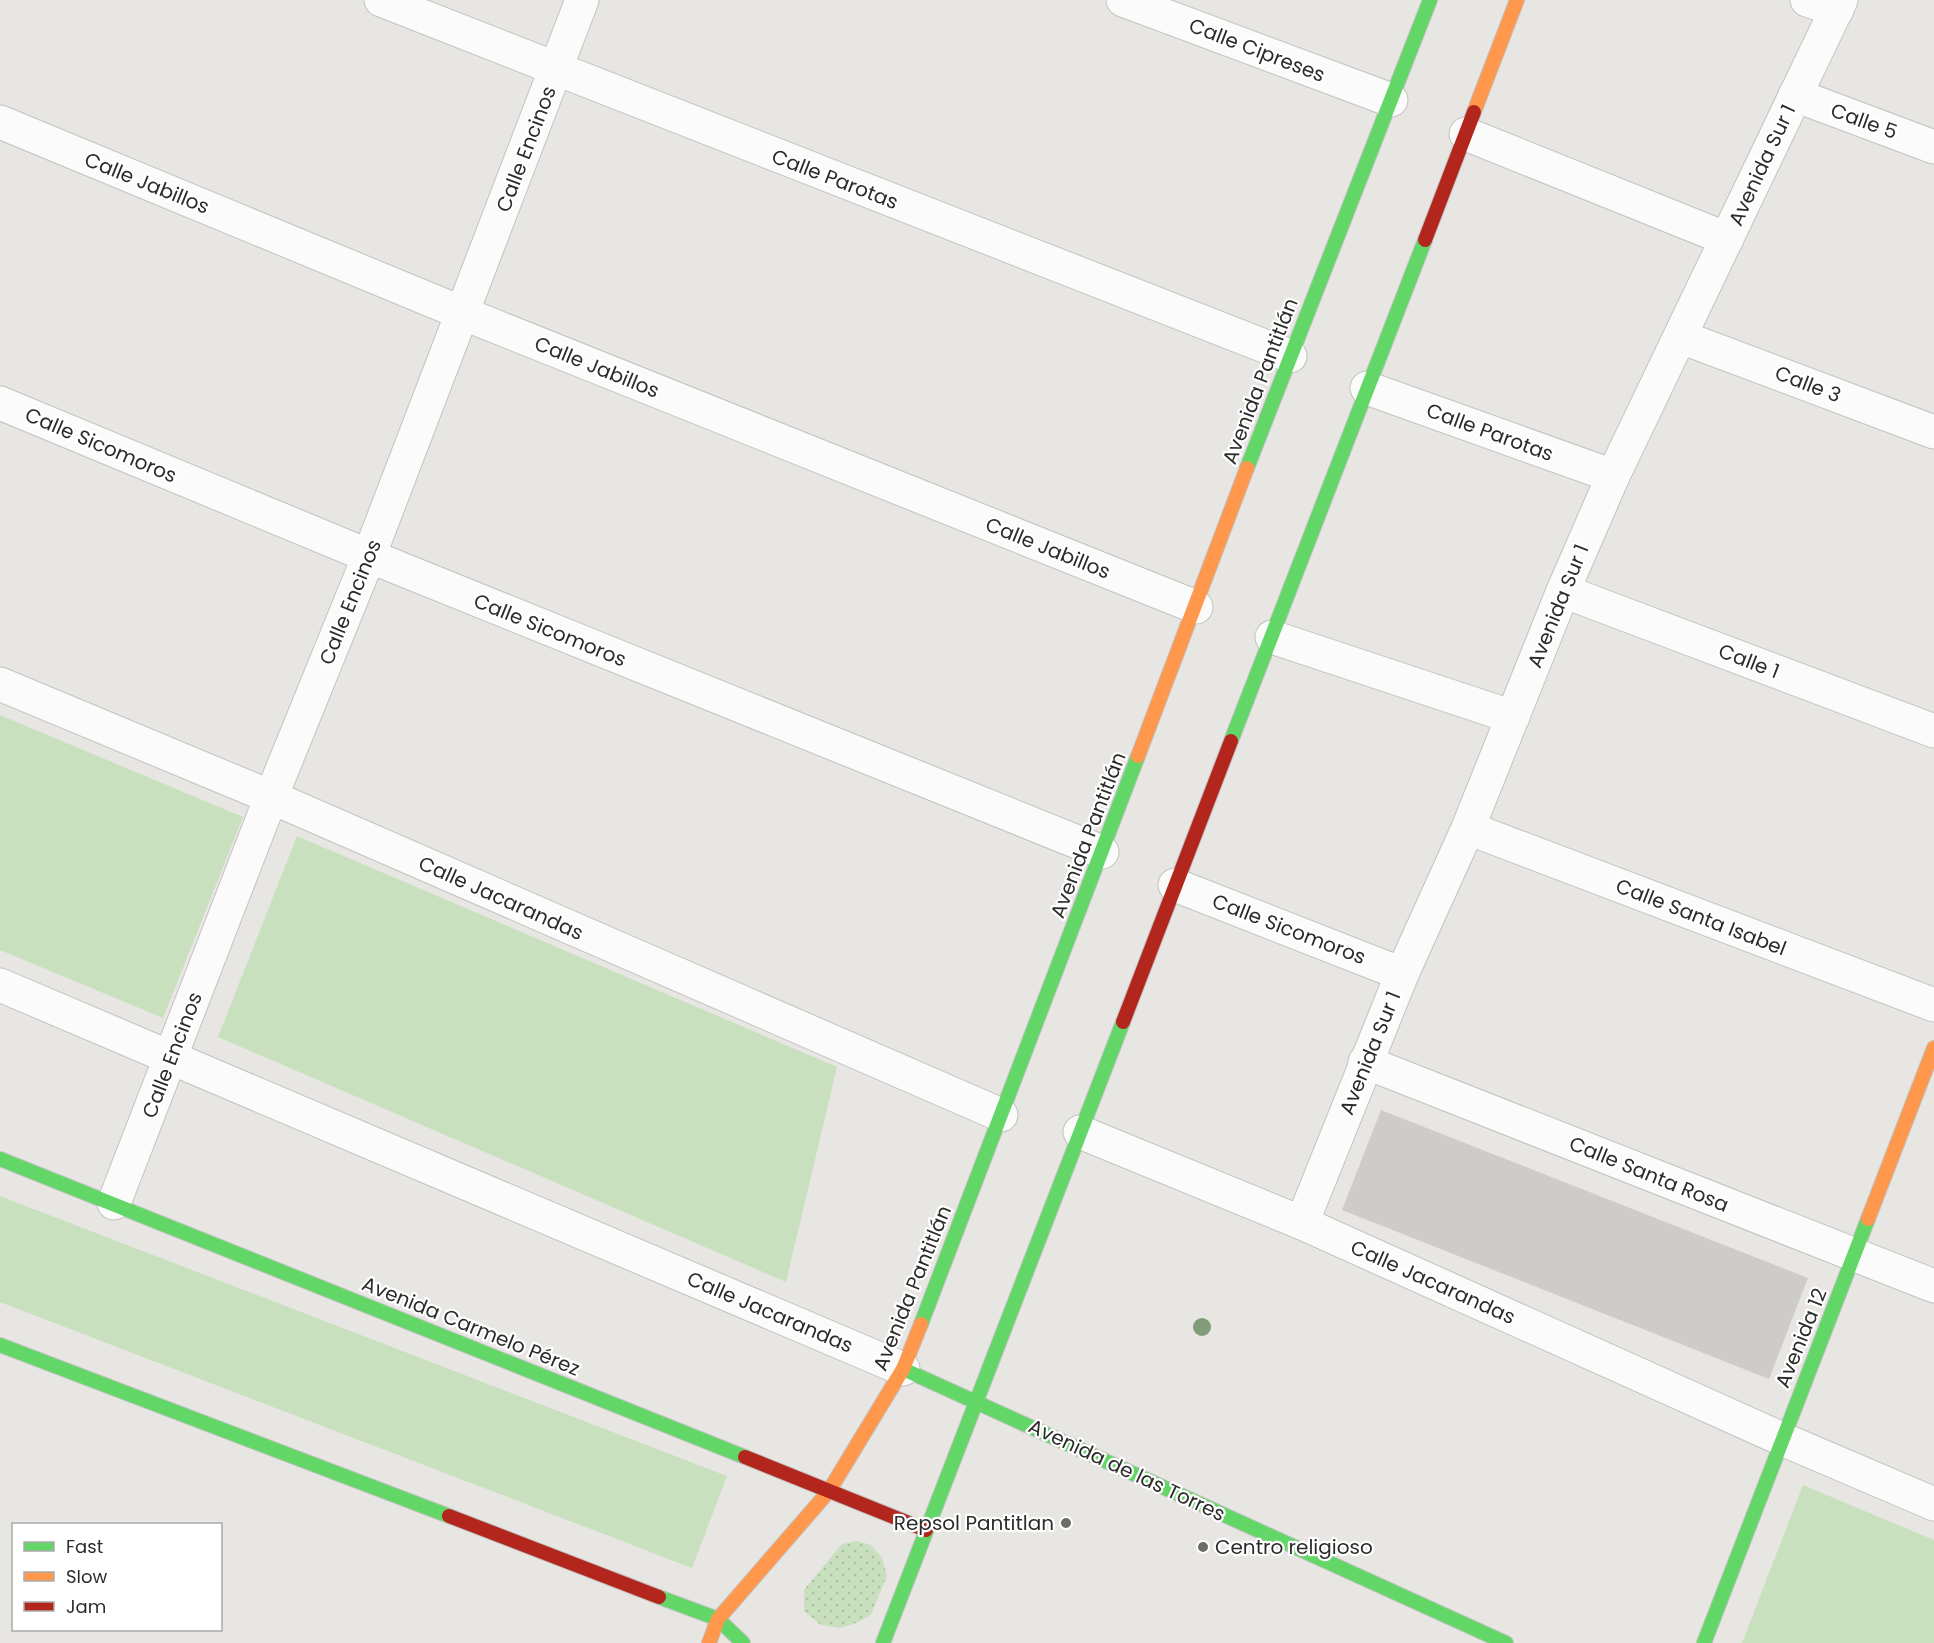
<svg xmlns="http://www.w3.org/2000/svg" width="1934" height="1643" viewBox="0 0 1934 1643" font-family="Poppins,sans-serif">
<defs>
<pattern id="grass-dots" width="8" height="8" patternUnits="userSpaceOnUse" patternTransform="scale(1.5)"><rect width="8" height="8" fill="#c9e0bf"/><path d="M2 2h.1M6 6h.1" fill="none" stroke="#adc0a4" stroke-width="1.8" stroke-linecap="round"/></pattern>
</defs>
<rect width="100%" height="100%" fill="#e8e6e2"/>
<path fill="url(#grass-dots)" d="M857,1541L871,1545L882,1558L887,1576L871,1615L856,1623L840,1628L821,1625L804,1611V1590L842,1544Z"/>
<g fill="#c9e0bf">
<path d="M0,715L243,817L163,1018L0,950Z"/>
<path d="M297,836L837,1067L786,1282L218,1037Z"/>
<path d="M0,1196L727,1476L692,1568L0,1302Z"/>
<path d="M1803,1485L1934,1540V1643H1742Z"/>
</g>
<path fill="#cdccc9" d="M1381,1110L1808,1278L1769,1379L1342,1210Z"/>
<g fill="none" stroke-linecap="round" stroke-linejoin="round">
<defs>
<g id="street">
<path d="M381,0L1290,356"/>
<path d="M1123,0L1391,100"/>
<path d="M1807,0L1837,10"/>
<path d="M1795,95L1934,147"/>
<path d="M0,122L462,313L1196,607"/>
<path d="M1466,134L1727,239"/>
<path d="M1681,337L1934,432"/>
<path d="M1367,388L1613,476"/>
<path d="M0,403L369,556L1102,852"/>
<path d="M1563,591L1934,731"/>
<path d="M1272,637L1513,717"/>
<path d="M0,684L271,797L1001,1115"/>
<path d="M1468,828L1934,1005"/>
<path d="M1175,885L1402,974"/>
<path d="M0,985L903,1369"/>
<path d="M1365,1062L1934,1286"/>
<path d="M1080,1132L1302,1223L1782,1439L1934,1504"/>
<path d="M114,1203L271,797L369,556L582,0"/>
<path d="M1302,1223L1402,974L1468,828L1563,591L1613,476L1841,0"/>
</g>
<g id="fast">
<path d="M1247,468L1430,0"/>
<path d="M1231,741L1425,240"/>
<path d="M0,1159L745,1457"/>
<path d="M921,1324L1138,756"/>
<path d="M0,1345L449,1516"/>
<path d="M903,1369L1506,1643"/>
<path d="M659,1597L718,1619L743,1643"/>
<path d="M883,1643L1123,1022"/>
<path d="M1704,1643L1868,1219"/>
</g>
<g id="slow">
<path d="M1474,112L1517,0"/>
<path d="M1138,756L1247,468"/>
<path d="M1868,1219L1934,1048"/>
<path d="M709,1643L718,1619L829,1491L903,1369L921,1324"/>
</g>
<g id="jam">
<path d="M1425,240L1474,112"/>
<path d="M1123,1022L1231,741"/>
<path d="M745,1457L926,1530"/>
<path d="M449,1516L659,1597"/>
</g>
</defs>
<use href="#street" stroke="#c2c2c1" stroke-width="35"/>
<use href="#fast" stroke="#c2c2c1" stroke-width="16"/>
<use href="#slow" stroke="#c2c2c1" stroke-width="16"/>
<use href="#jam" stroke="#c2c2c1" stroke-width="16"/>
<use href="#street" stroke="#fcfbfb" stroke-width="33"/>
<use href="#fast" stroke="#63d668" stroke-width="14"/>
<use href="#slow" stroke="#ff974d" stroke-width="14"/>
<use href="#jam" stroke="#b3261e" stroke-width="14"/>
</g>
<circle fill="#809c79" cx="1202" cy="1327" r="9"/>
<g fill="#6d6c6b" stroke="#fff" stroke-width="2">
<circle cx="1066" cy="1523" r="6"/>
<circle cx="1203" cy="1547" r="6"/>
</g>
<g text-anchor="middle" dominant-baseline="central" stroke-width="4.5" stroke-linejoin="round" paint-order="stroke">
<g font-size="20" fill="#2b2b2b" stroke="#fff">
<text transform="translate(1257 50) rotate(21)">Calle Cipreses</text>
<text transform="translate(1864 121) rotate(20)">Calle 5</text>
<text transform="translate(526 149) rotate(-69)">Calle Encinos</text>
<text transform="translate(1762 165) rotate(-65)">Avenida Sur 1</text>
<text transform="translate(835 179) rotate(21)">Calle Parotas</text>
<text transform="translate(147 183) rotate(22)">Calle Jabillos</text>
<text transform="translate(597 367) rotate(22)">Calle Jabillos</text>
<text transform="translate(1260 381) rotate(-69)">Avenida Pantitlán</text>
<text transform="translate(1808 384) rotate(21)">Calle 3</text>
<text transform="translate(1490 432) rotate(20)">Calle Parotas</text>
<text transform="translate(101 445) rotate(23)">Calle Sicomoros</text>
<text transform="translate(1048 548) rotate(22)">Calle Jabillos</text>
<text transform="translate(350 602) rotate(-68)">Calle Encinos</text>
<text transform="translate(1558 606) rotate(-68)">Avenida Sur 1</text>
<text transform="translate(550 630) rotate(22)">Calle Sicomoros</text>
<text transform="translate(1749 661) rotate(21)">Calle 1</text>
<text transform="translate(1088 835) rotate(-69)">Avenida Pantitlán</text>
<text transform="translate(501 898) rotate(24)">Calle Jacarandas</text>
<text transform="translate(1701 917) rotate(21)">Calle Santa Isabel</text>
<text transform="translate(1289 929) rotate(21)">Calle Sicomoros</text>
<text transform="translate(1370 1053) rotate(-68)">Avenida Sur 1</text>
<text transform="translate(172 1055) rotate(-69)">Calle Encinos</text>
<text transform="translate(1649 1174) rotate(22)">Calle Santa Rosa</text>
<text transform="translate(1433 1282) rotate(24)">Calle Jacarandas</text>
<text transform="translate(912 1288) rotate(-68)">Avenida Pantitlán</text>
<text transform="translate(770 1312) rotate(23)">Calle Jacarandas</text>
<text transform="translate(471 1326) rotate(22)">Avenida Carmelo Pérez</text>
<text transform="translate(1801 1338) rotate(-68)">Avenida 12</text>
<text transform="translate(1127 1470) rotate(25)">Avenida de las Torres</text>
</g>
<g font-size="20" fill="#2b2b2b" stroke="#fff" text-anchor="end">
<text x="1054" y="1523">Repsol Pantitlan</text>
<text x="1215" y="1547" text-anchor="start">Centro religioso</text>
</g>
</g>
<rect x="12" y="1523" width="210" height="108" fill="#ffffff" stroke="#aaaaaa" stroke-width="1.5"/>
<rect x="24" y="1542" width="30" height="9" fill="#63d668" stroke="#aaaaaa" stroke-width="1.5"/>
<text x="66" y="1553" font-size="18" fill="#2b2b2b">Fast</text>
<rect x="24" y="1572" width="30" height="9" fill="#ff974d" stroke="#aaaaaa" stroke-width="1.5"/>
<text x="66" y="1583" font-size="18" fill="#2b2b2b">Slow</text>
<rect x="24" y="1602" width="30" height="9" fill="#b3261e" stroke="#aaaaaa" stroke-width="1.5"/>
<text x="66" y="1613" font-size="18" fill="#2b2b2b">Jam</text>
</svg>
